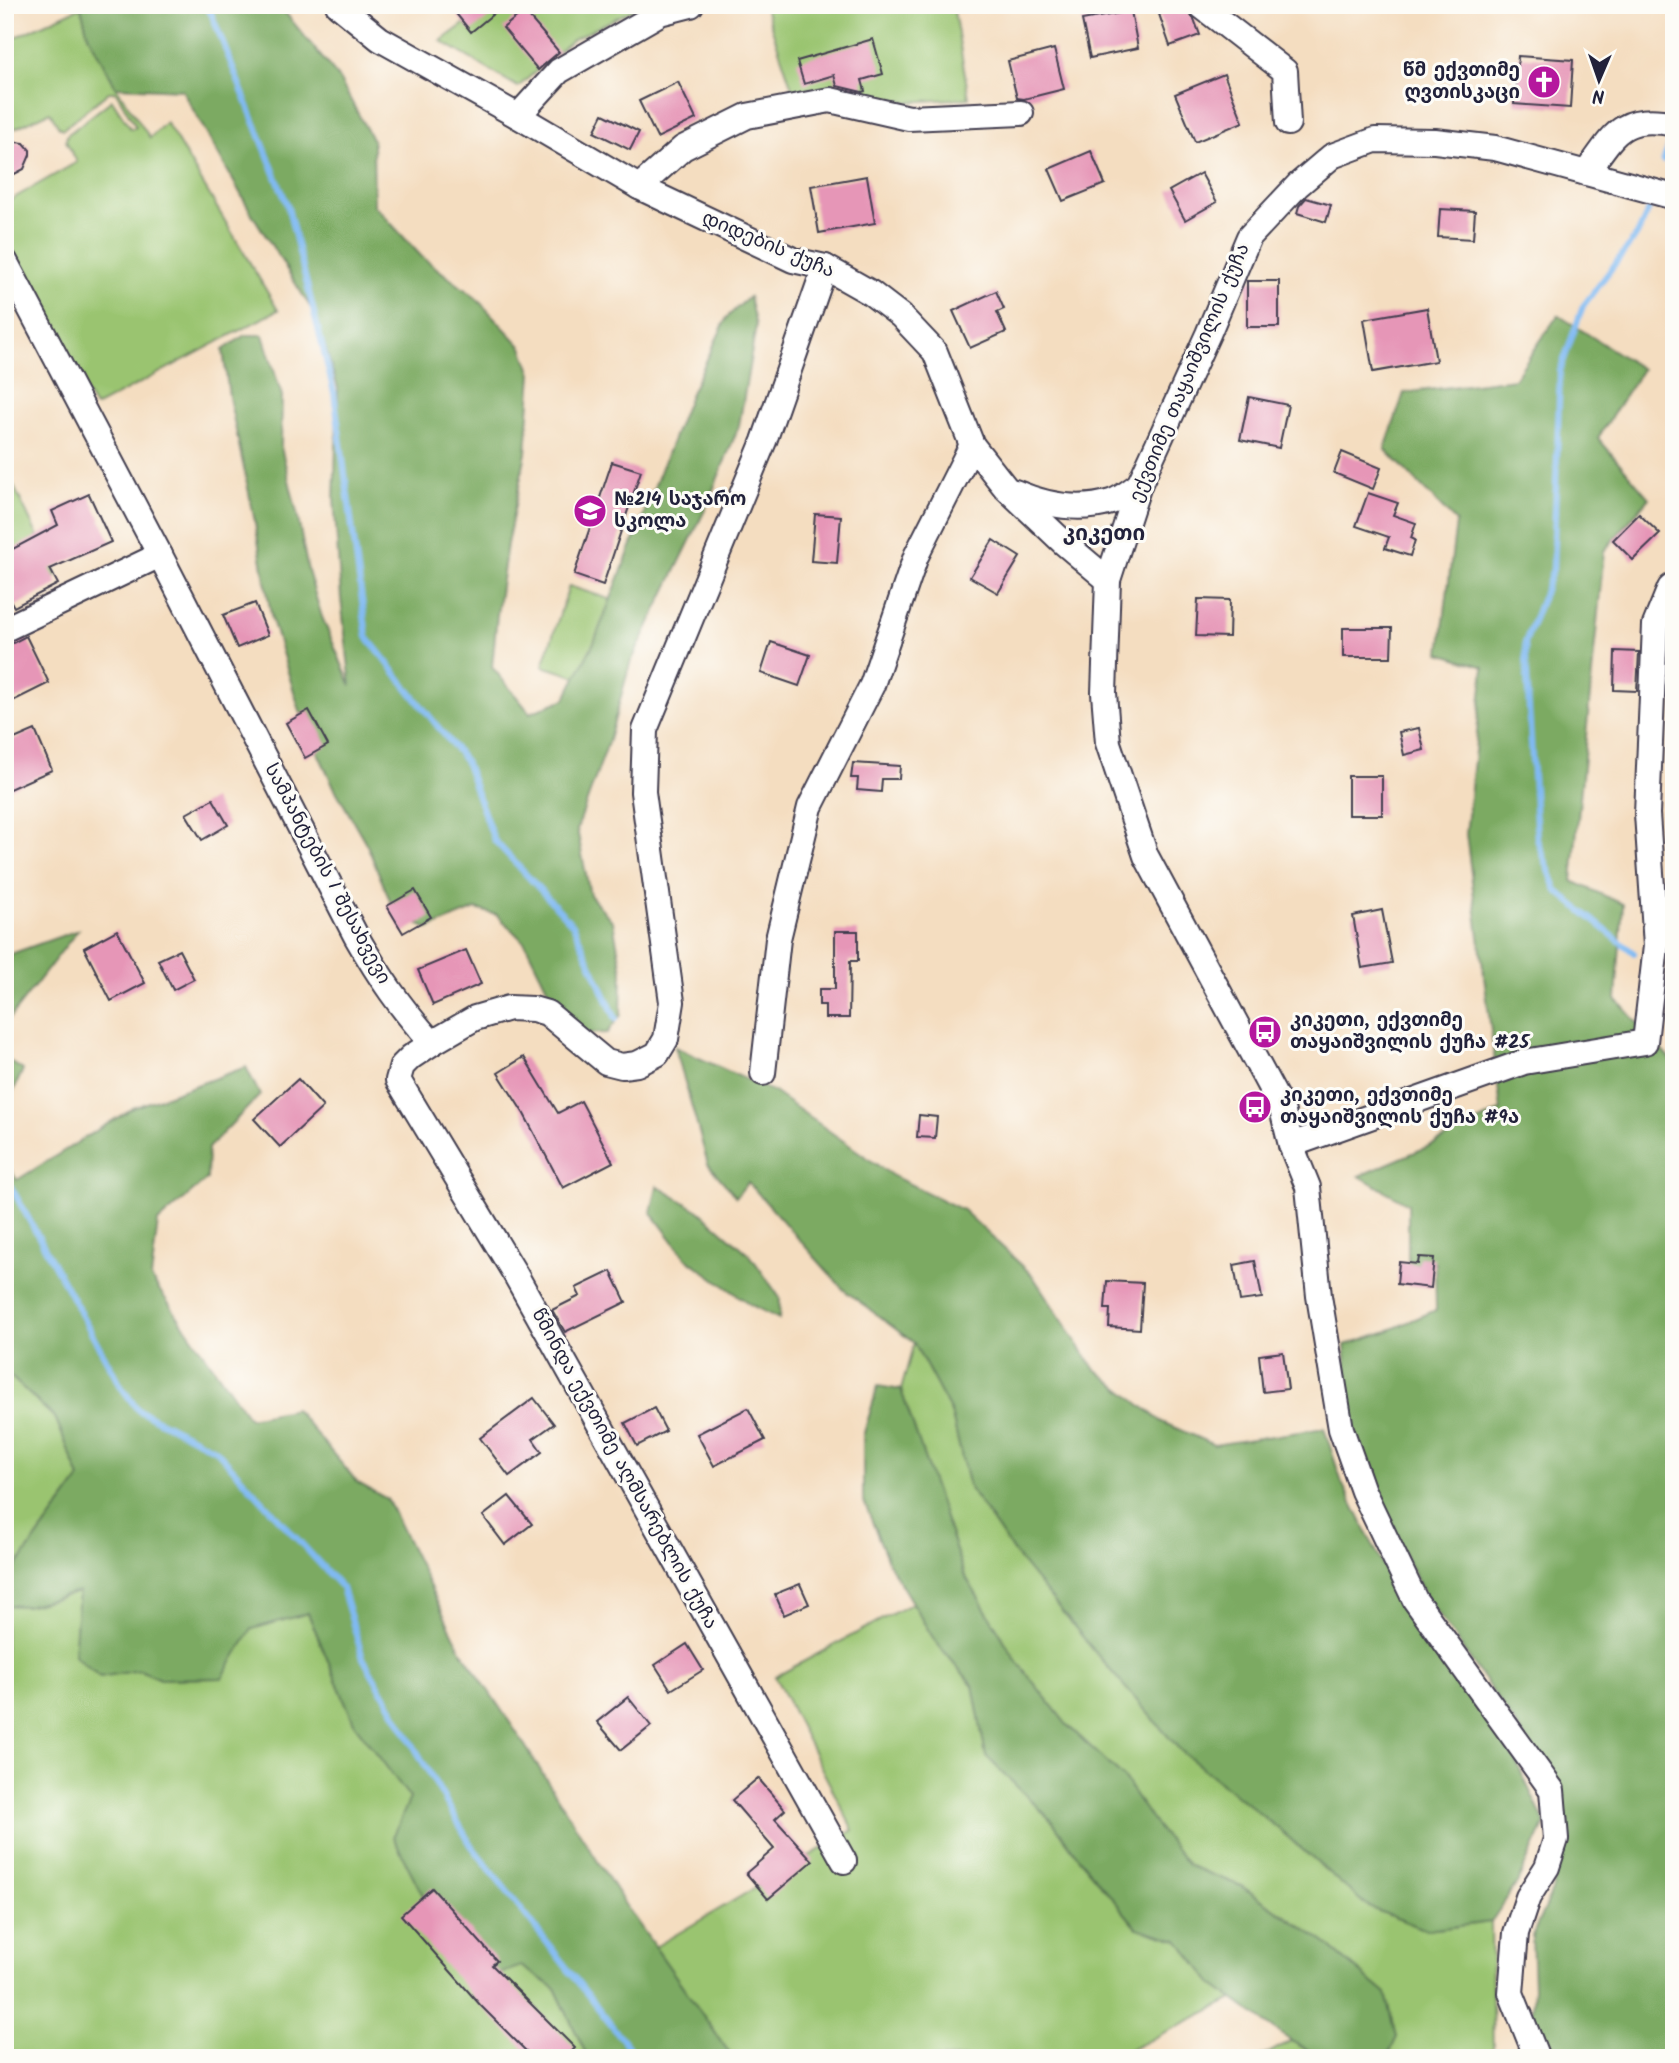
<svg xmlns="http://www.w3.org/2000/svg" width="1679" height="2063" viewBox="0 0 1679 2063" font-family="Kalam,'Noto Sans Georgian',sans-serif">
<rect width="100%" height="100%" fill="#fdfcf7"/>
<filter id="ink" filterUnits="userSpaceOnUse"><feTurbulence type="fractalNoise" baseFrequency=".0143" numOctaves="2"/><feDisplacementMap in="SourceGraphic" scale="14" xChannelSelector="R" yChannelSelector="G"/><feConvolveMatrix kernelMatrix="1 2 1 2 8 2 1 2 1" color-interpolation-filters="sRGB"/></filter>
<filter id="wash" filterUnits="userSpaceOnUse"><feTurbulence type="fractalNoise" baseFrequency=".00686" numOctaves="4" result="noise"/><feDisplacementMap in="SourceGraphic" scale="28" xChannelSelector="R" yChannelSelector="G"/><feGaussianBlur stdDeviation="1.57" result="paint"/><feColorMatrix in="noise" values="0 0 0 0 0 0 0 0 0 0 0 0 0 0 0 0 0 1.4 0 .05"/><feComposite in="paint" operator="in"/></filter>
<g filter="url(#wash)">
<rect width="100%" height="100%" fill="#f4ddc0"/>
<g fill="#9ac470" stroke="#5e7356" stroke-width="2">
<path d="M490,5H642L572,40L518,87L441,41Z"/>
<path d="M764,5H953L969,98L907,102L832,87L793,91Z"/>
<path d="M81,7L88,35L116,87L150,138L166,122L278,310L95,407L5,271V203L77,162L66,141L67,135L112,100L131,129L136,127L116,92H109L63,129L59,127L50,112L5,133V42Z"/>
<path d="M5,468L57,576L5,603Z"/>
<path d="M569,586L612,600L586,680L543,666Z"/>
<path d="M914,1343L951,1412L969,1487L1015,1554L1280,1830L1368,1907L1427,1930L1491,1922L1493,2058H1476L1455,2050L1433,2058H1387L1397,2037L1386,1994L1324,1942L1241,1886L1189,1866L1153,1823L1123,1777L1067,1725L1016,1660L964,1574L901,1390Z"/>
<path d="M5,1371L56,1419L80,1478L5,1582Z"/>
<path d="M79,1592L74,1655L100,1677L140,1670L161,1679L221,1678L252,1629L308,1613L355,1725L411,1798L521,1966L555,1988L588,2058H5V1605L26,1606Z"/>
<path d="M912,1603L935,1641L973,1685L986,1756L1053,1822L1078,1857L1136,1927L1178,1940L1214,1985L1233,1999L1113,2058H733L655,1947L853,1830L775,1677Z"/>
<path d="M1291,2041L1323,2058H1259Z"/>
</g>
<g fill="#7baa62" stroke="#4e664e" stroke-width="2">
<path d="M85,5H279L338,77L373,141L374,205L422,257L476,298L522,347L532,374L526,453L507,544L497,615L492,667L530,713L565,699L594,642L690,395L727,317L749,297L756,326L739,426L704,512L630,664L609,740L577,829L590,895L613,922L622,970L621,1015L607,1033L578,1034L550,994L525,943L497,915L476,909L428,929L396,915L367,845L335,789L303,721L272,620L254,517L229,397L223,350L245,335H263L282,396L281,447L297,513L308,571L322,617L351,686L341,599L334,499L338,388L314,313L252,214L182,90L116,87L88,35L81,7Z"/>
<path d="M1558,315L1642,369L1598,438L1649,498L1604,551L1572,881L1623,904L1616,999L1674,1064V2058H1528L1534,1988L1532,1936L1552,1891L1569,1832L1560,1787L1425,1596L1358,1461L1350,1422L1345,1345L1385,1332L1436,1310L1435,1263L1408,1265V1204L1359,1176L1434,1144L1501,1110L1466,834L1484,667L1440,653L1456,522L1385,449L1404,393L1514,379Z"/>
<path d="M78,930L7,1022L5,1033V956Z"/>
<path d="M675,1047L774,1092L893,1176L963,1210L1032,1275L1093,1367L1162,1422L1214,1445L1324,1428L1342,1483L1395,1589L1472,1701L1515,1759L1545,1823L1517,1883L1491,1922L1427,1930L1368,1907L1280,1830L1180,1750L1104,1663L1015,1554L969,1487L951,1412L914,1343L844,1290L748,1182L736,1197L708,1164Z"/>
<path d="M5,1058L23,1070L5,1109Z"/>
<path d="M246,1067L260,1095L208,1148L207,1179L158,1222L151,1278L249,1418L295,1409L358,1483L387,1499L461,1650L519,1736L624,1903L733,2058H588L555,1988L521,1966L478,1982L438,1925L393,1837L410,1798L355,1725L308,1613L252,1629L222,1678L161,1679L140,1670L100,1677L74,1655L79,1592L26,1606L5,1605V1582L80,1478L56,1419L5,1371V1161L17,1180L133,1108Z"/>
<path d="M657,1186L699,1211L750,1255L780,1298L779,1319L751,1305L686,1258L651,1212Z"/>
<path d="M878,1386L901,1390L964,1574L1016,1660L1067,1725L1123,1777L1154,1823L1189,1866L1241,1886L1324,1942L1386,1994L1397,2037L1387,2058H1323L1291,2041L1214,1985L1178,1940L1137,1928L1078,1857L1053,1822L986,1756L973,1685L935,1641L890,1566L863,1499V1436Z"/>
</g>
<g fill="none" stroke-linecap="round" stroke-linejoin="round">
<g stroke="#80baf2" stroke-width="6">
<path d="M204,5L211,13L287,204L334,393L367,637L465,761L494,840L573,925L616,1019"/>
<path d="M1663,161L1674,134"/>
<path d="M1634,953L1557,891L1537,839L1525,643L1553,569L1560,371L1583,306L1637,235L1649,209"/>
<path d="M5,1176L122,1388L138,1410L216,1450L342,1588L363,1658L471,1845L637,2058"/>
</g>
</g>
<g id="blocks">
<g fill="#e696b7">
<path d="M449,5H504L471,32Z"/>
<path d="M1185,5L1187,11L1194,19L1200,35L1170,46L1159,14Z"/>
<path d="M524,11L559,52L538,70L503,28Z"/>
<path d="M1131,11L1138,48L1090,58L1082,20Z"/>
<path d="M873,39L883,74L862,80L865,91L862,92L837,86L834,75L804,84L797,61Z"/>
<path d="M1054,49L1064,89L1024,99L1017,98L1008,61Z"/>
<path d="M1518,56L1573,60L1570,108L1514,104Z"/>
<path d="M1224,74L1243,122L1195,142L1175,94Z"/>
<path d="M678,82L696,119L657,138L639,101Z"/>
<path d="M603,114L639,132L630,150L594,132Z"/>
<path d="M5,141L24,143L30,150V155L24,169L5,179Z"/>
<path d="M1091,151L1105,184L1063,201L1049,169Z"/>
<path d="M1201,173L1217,202L1185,220L1169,191Z"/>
<path d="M867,176L875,223L819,233L811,186Z"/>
<path d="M1306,198L1331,205L1326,222L1297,213L1299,206Z"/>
<path d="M1440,209L1475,211L1473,239L1438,237Z"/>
<rect x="1247" y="281" width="32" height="46"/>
<path d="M996,291L1004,309L997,312L1006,332L970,348L953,311Z"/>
<path d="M1427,308L1436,361L1373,372L1364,319Z"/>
<path d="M1249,397L1288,405L1279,448L1240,440Z"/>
<path d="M1342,452L1381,468L1373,489L1334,473Z"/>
<path d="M612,462L641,471L603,585L574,575Z"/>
<path d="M1368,493L1398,503L1393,515L1416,523L1411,538L1415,540L1410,556L1385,548L1389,537L1356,526Z"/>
<path d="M89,494L111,542L50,569L58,584L14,607L5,591V553L58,525L52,511Z"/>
<path d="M815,514L841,516L837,563L811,561Z"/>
<path d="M1639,514L1660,534L1633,560L1613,540Z"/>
<path d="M993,540L1020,557L998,593L970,577Z"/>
<path d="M1198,599L1230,600L1229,637L1196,636Z"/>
<path d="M255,603L268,635L237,648L223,615Z"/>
<path d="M1343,628H1392L1391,657H1343Z"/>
<path d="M26,636L49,683L5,705V647Z"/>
<path d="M771,642L810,655L799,686L761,673Z"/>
<path d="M1615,651L1639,652L1637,691L1614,690Z"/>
<path d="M309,710L328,745L305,758L286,723Z"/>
<path d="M1419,728L1424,750L1404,755L1399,732Z"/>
<path d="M35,730L52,770L5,791V743Z"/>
<path d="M853,763L900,766L899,779H882L881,792L857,790L858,778H851Z"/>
<rect x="1348" y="776" width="34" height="39"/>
<path d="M213,799L228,825L202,840L186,814Z"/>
<path d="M415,890L431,917L403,933L387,906Z"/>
<path d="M1382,910L1392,963L1362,968L1353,916Z"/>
<path d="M117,930L145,983L111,1001L84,948Z"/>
<path d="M835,931H858V961H850L849,1018H825V1005H819V989H835Z"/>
<path d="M179,950L194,979L173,990L158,960Z"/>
<path d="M466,950L481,984L433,1005L418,970Z"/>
<path d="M524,1057L558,1113L581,1101L613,1162L563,1188L524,1114L498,1073Z"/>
<path d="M298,1079L323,1107L280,1147L254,1119Z"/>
<path d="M919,1115L937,1117L935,1138L917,1137Z"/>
<path d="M1419,1257L1434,1258L1431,1288L1397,1284L1399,1262L1418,1264Z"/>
<path d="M1255,1261L1262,1298L1240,1301L1234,1265Z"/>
<path d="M611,1271L626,1302L565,1332L552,1310L580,1296L576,1288Z"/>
<path d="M1107,1281L1143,1283L1140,1329L1109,1327L1110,1309H1105Z"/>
<path d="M1283,1352L1288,1389L1263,1392L1259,1355Z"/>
<path d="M534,1398L554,1424L533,1439L542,1452L509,1476L480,1438Z"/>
<path d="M654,1408L666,1431L637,1446L625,1423Z"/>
<path d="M748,1408L765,1440L714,1466L697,1434Z"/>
<path d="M509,1496L532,1524L505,1545L483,1516Z"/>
<path d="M800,1584L809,1604L784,1615L775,1594Z"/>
<path d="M687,1644L703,1670L671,1690L655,1665Z"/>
<path d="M628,1697L651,1726L621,1750L597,1722Z"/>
<path d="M758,1778L785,1810L775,1819L813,1861L768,1899L746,1873L774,1849L732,1800Z"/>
<path d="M432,1888L497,1961L492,1965L575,2048L566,2058H533L481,2006L401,1915Z"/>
</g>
</g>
</g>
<g filter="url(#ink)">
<use href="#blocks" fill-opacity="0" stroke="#423e4f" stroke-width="2"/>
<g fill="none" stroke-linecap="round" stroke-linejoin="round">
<defs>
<g id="minor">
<path d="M338,5L380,39L518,116L639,187L793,260L825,267L871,293L901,316L935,352L972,445L1005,487L1064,543L1108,580"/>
<path d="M1200,5L1285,71L1288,123"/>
<path d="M518,116L559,71L660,13L691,5"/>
<path d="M1586,173C1614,135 1621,113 1674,124"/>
<path d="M639,187L683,148L747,116L830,100L909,118L1021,113"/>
<path d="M5,261L160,555L356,936C380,978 400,1007 432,1043"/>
<path d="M825,267L764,441L645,730L643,792L672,1002L666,1039L657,1054L637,1064L622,1066L606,1062L547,1013L533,1009L509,1008L475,1018L432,1043L411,1057L402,1066L398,1080L514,1272L844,1861"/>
<path d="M1015,492C1045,505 1078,512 1111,502C1121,499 1131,490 1139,485"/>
<path d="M5,629L160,555"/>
<path d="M763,1073L778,939L810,807L872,685L916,556L972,445"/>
<path d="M1291,1145L1524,1062L1645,1042L1656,946L1647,814L1655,625L1670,588L1674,585"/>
<path d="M1537,2058L1511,1993L1516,1933L1528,1897L1547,1867L1556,1839L1552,1790L1415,1600L1363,1491L1341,1429L1319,1296L1308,1187L1291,1145L1282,1109L1146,856L1108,743L1104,693L1108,580L1139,485L1208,334L1249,237L1298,185L1332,156L1375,140L1435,141L1495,148L1674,197"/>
</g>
</defs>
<use href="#minor" stroke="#423e4f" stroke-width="28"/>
<use href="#minor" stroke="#fff" stroke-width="24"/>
</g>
</g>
<defs>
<symbol id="church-disc" viewBox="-11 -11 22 22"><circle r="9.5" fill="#b5179e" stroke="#fdfcf7"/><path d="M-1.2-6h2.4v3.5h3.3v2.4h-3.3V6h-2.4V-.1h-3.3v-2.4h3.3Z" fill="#fff"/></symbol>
<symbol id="school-disc" viewBox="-11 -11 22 22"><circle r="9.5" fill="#b5179e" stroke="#fdfcf7"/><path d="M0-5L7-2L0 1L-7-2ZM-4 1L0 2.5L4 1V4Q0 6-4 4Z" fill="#fff"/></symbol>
<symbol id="bus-disc" viewBox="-11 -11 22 22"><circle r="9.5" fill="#b5179e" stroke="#fdfcf7"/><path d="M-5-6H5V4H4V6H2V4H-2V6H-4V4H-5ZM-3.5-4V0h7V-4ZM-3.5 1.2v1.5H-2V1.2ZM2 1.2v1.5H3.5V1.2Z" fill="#fff"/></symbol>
</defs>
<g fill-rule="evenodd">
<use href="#church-disc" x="1525" y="63" width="38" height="38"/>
<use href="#school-disc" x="571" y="492" width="38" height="38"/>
<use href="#bus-disc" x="1246" y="1013" width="38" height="38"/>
<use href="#bus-disc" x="1236" y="1088" width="38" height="38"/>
</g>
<g text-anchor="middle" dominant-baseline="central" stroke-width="6" stroke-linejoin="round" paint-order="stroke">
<g font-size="19" font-weight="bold" fill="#22223b" stroke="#fdfcf7" text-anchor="start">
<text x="1520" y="71" text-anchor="end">წმ ექვთიმე<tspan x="1520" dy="22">ღვთისკაცი</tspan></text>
<text x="614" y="500">№214 საჯარო<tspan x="614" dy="22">სკოლა</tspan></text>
<text x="1290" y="1021">კიკეთი, ექვთიმე<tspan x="1290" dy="22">თაყაიშვილის ქუჩა #25</tspan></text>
<text x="1280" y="1096">კიკეთი, ექვთიმე<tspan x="1280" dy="22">თაყაიშვილის ქუჩა #9ა</tspan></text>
</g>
<g font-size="19" fill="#22223b" stroke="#fdfcf7">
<text transform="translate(768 245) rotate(23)">დიდების ქუჩა</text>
<text transform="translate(1190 373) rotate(-67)">ექვთიმე თაყაიშვილის ქუჩა</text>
<text transform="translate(327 874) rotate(62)">სამპანტების I შესახვევი</text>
<text transform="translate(624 1469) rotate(61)">წმინდა ექვთიმე აღმსარებლის ქუჩა</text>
</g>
<g font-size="21" font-weight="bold" fill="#22223b" stroke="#fdfcf7">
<text x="1104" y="534">კიკეთი</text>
</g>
</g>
<rect width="1679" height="2063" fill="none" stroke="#fdfcf7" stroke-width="28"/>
<g transform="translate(1599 80) rotate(182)" stroke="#fdfcf7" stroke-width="5" paint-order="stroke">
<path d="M0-5L12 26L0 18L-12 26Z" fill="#22223b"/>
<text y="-10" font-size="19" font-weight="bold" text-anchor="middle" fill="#22223b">N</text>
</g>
</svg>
